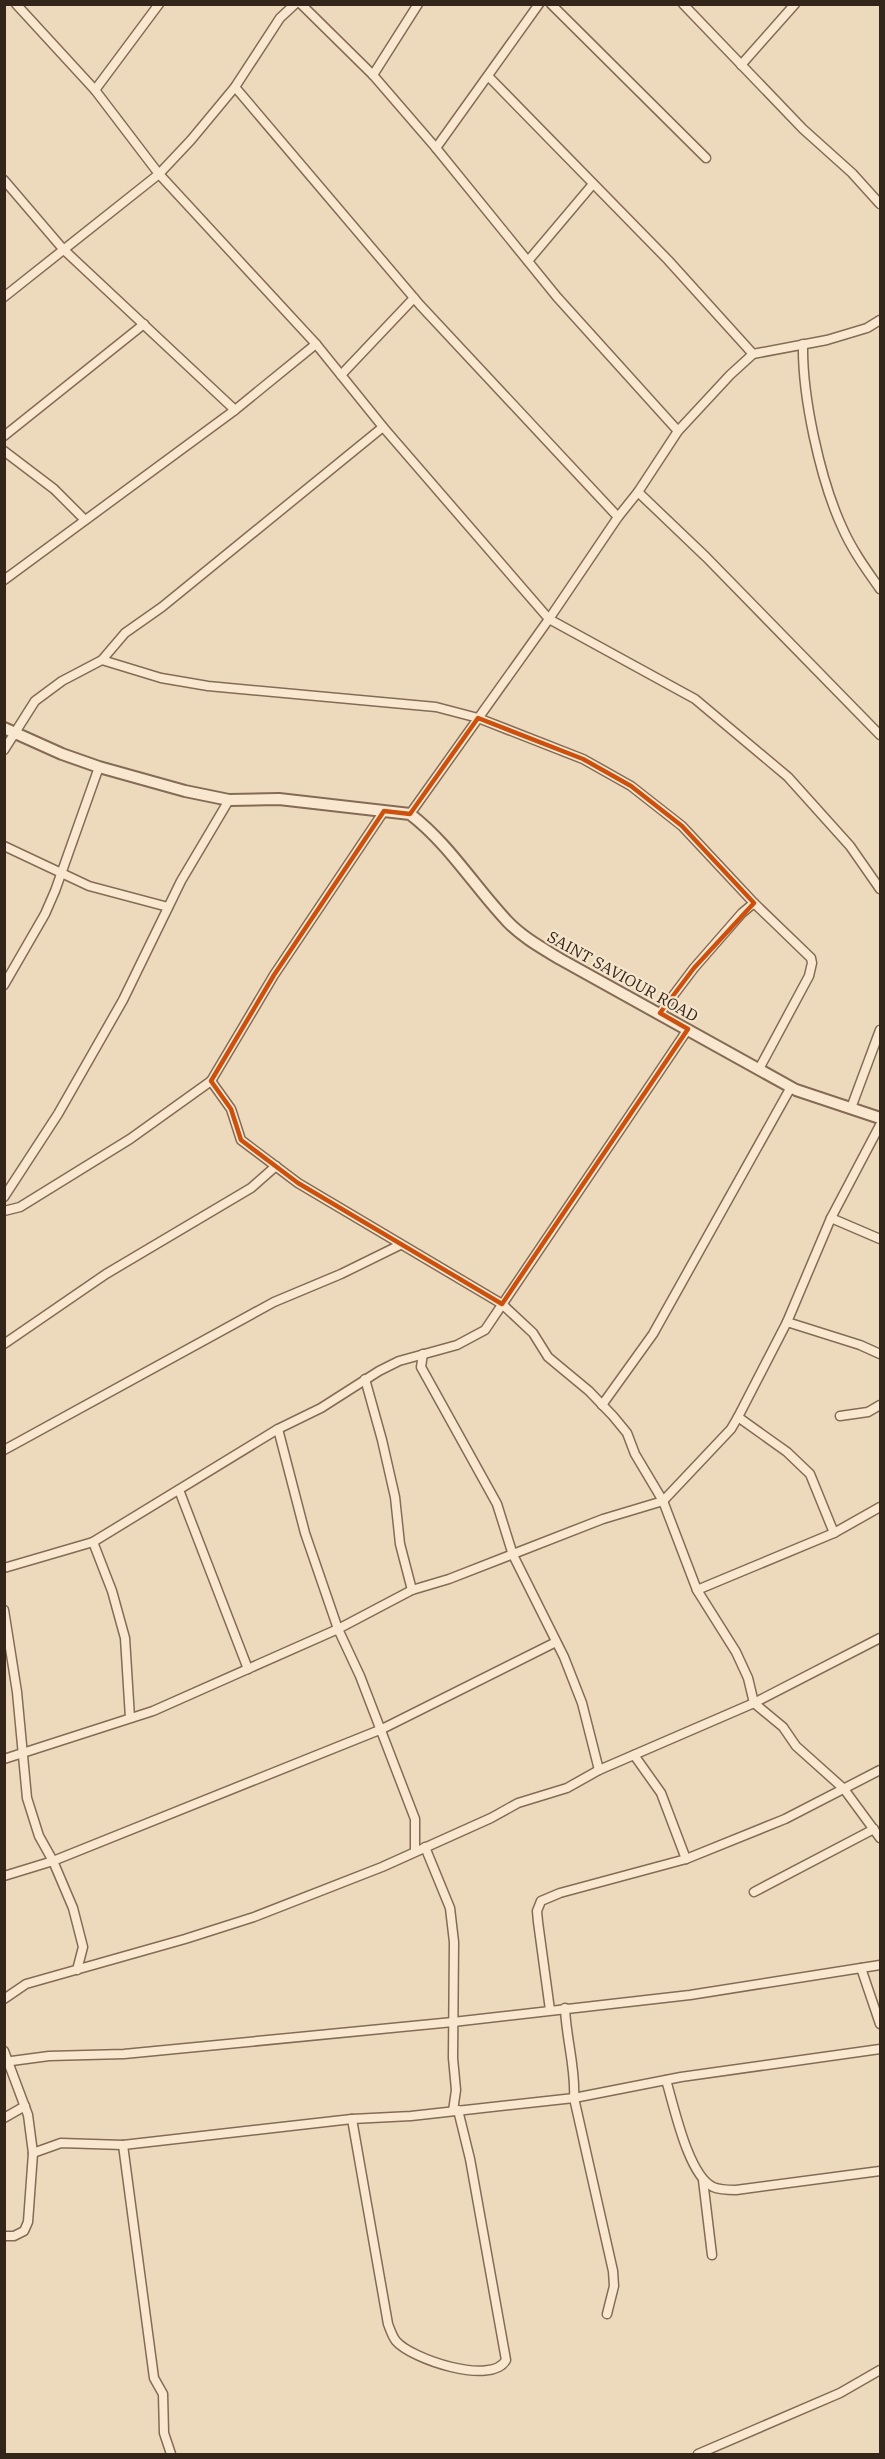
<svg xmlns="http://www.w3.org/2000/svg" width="885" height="2459" viewBox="0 0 885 2459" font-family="'IBM Plex Serif',serif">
<rect width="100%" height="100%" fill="#eddabc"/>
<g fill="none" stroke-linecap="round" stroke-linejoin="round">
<defs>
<g id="minor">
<path d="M16,4L95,90L159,174L316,344L383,427L549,619L695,699L788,777L850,846L880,889"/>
<path d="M301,4L373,75L436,148L557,297L678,431"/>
<path d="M551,4L706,158"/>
<path d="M683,4L803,129L852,173L880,204"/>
<path d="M741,65L795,4"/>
<path d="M373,75L418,4"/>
<path d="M488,76L668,260L753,354"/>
<path d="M235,87L420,305L618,517"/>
<path d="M95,90L159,4"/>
<path d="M436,148L539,4"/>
<path d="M4,180L63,249L235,410"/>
<path d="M528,261L593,184"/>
<path d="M4,297L159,174L191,140L235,87L280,18L295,4"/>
<path d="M803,344C802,396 820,479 842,527C852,550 866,569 880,589"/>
<path d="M341,375L414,298"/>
<path d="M4,436L144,324"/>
<path d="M4,451L54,489L85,520"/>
<path d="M638,492L706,557L880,735"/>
<path d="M4,580L235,410L316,344"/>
<path d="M102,660L125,633L162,607L383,427"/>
<path d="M4,750L35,701L62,681L102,660L161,678L208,686L436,707L478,718L583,759L631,786L682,826L754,903L811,958L812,963L809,976L759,1069"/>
<path d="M410,814L549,619L618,517L638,492L678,431L730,375L753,354L827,340L867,328L880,320"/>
<path d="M4,846L89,886L168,907"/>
<path d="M4,985L45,914L55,891L99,767"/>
<path d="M660,1013L694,968L742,913L754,903"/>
<path d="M211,1081L231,1109L241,1140L298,1183L502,1304L533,1333L548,1357L589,1391L613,1416L627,1433L635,1454L663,1501L697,1590L736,1652L748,1678L754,1703L783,1727L796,1746L844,1789L880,1838"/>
<path d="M851,1108L880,1030"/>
<path d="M4,1197L58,1114L123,1000L181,881L229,800"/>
<path d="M4,1211L20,1207L130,1139L211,1081L274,975L384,811"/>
<path d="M831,1218L880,1239"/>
<path d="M787,1322L860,1345L880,1354"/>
<path d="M4,1344L106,1274L251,1188L276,1166"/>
<path d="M423,1354L421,1367L497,1504L513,1555L564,1657L582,1703L599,1770"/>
<path d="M365,1379L382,1440L395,1497L400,1544L412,1590"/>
<path d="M602,1405L653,1334L791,1087"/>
<path d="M840,1416L868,1412L880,1405"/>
<path d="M738,1417L787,1452L810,1474L834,1533"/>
<path d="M278,1429L305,1533L338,1629L360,1676L415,1819V1851"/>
<path d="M4,1450L274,1302L341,1274L400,1245"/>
<path d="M179,1490L248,1669"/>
<path d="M93,1542L112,1591L125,1638L130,1718"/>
<path d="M4,1568L93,1542L278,1429L321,1408L379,1371L399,1361L457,1345L485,1330L688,1029"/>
<path d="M697,1590L834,1533L880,1507"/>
<path d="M4,1610L17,1692L27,1798L39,1836L53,1861L73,1908L83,1947L77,1970"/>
<path d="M634,1755L661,1793L686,1859"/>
<path d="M4,1759L153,1711L338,1629L412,1590L449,1579L603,1519L663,1501L731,1429L738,1417L787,1322L831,1218L880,1125"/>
<path d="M425,1847L450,1908L454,1942L453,2058L456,2090L453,2111"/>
<path d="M4,1876L53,1861L382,1729L556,1642"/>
<path d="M754,1892L874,1829"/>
<path d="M861,1968L880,2024"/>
<path d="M4,1999L26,1984L185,1939L254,1917L382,1867L491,1818L518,1803L567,1788L599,1770L754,1703L880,1638"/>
<path d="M565,2008C566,2038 576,2069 574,2098L613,2271L614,2286L607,2314"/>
<path d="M550,2010L538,1922L537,1911L541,1901L560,1893L686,1859L785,1819L880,1770"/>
<path d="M4,2051L28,2115L33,2153L28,2222L24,2231L14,2236H4"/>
<path d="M4,2062L49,2056L124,2054L453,2022L690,1995L880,1965"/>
<path d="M666,2080C674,2106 688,2175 713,2187C720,2190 728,2190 736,2190L880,2171"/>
<path d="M4,2118L25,2106"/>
<path d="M352,2119L388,2324C390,2329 392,2336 396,2341C411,2359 492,2386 506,2360L470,2159L458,2110"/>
<path d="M123,2145L154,2378L163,2394L164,2433L171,2454"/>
<path d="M33,2153L61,2143L123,2145L352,2119L411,2116L574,2098L681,2077L880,2049"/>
<path d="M703,2180L712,2255"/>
<path d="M698,2454L840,2393L880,2370"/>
</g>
<path id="tertiary" d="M4,728L62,754L99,767L185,791L229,800L279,799L410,814C449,844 474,886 507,921C522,937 542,948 560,959L796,1090L880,1118"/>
</defs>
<use href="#minor" stroke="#856b56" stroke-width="11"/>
<use href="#tertiary" stroke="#856b56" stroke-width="14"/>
<use href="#minor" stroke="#f9e8cf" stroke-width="8"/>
<use href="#tertiary" stroke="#f9e8cf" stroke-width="10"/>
</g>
<path fill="none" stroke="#cd510e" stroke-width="4.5" stroke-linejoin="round" d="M478,718L583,759L631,786L682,826L754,903L694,968L660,1013L688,1029L502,1304L298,1183L241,1140L231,1109L211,1081L274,975L384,811L410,814Z"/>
<g text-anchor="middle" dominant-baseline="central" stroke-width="4.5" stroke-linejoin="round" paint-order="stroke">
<g font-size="16" fill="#34251b" stroke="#f5e5cc">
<text transform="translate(623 976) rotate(29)">SAINT SAVIOUR ROAD</text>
</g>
</g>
<rect width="885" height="2459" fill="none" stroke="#34251b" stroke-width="12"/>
</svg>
